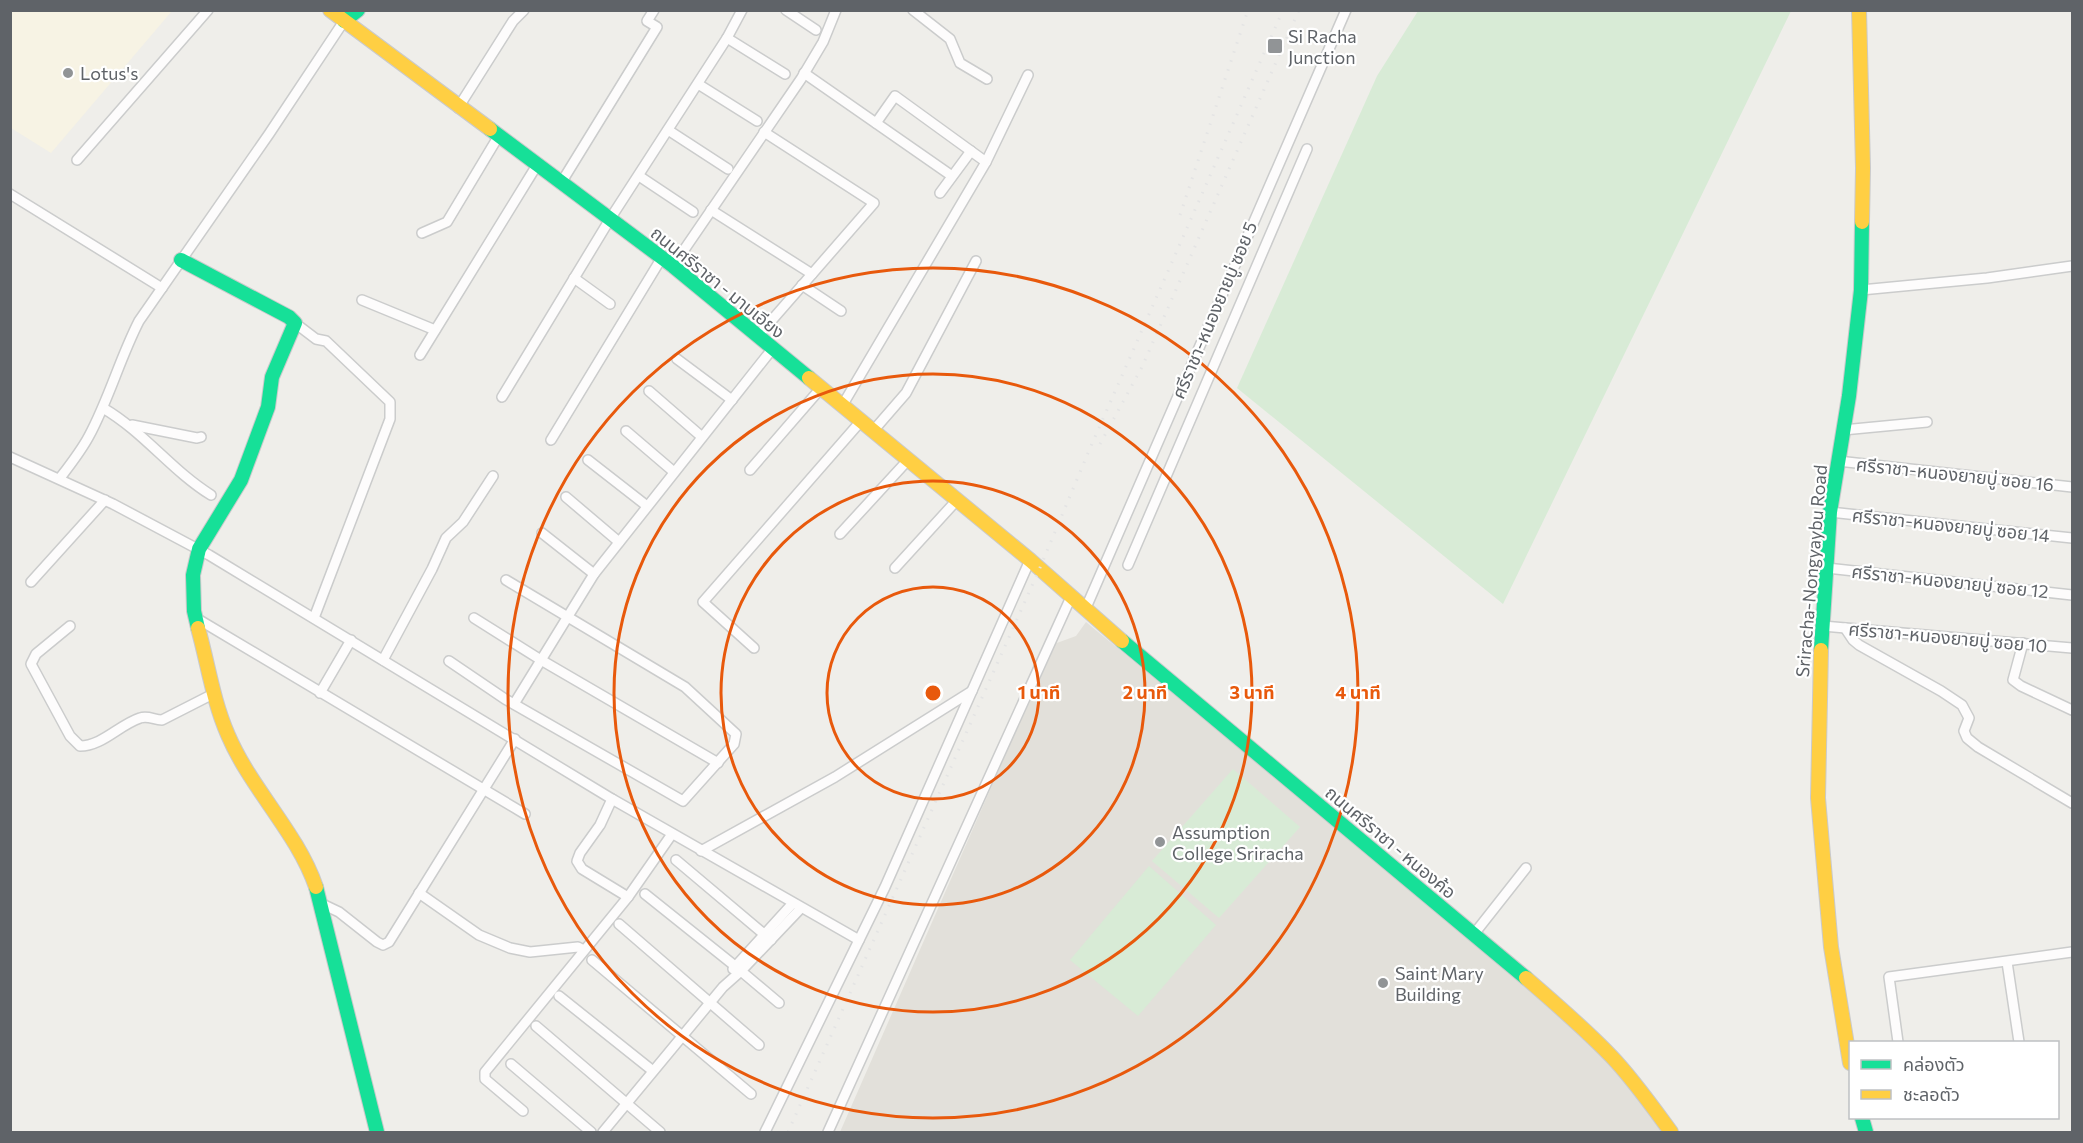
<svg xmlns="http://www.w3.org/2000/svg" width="2083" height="1143" viewBox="0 0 2083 1143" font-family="Commissioner,'Noto Sans Thai',sans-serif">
<rect width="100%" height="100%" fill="#efeeea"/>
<path fill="#f7f3e4" d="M10,11L11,10L172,11L51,153L11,128Z"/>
<path fill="#e2e0da" d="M1086,622L1518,979L1571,1025L1624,1078L1661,1132H840L1054,644L1076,636Z"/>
<g fill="#d8ebd6">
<path d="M1418,11H1791L1503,604L1237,388L1377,76Z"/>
<path d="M1233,769L1300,827L1219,918L1152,861Z"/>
<path d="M1149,866L1216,925L1138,1016L1070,960Z"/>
</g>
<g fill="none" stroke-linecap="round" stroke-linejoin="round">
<defs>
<g id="street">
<path d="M786,10L816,30"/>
<path d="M913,10L950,39L960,63L987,79"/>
<path d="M727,38L785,74"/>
<path d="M804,73L952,176"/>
<path d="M698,84L757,121"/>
<path d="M458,108L513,21L524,10"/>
<path d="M876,123L895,96L986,162"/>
<path d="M668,130L728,169"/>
<path d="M77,160L208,10"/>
<path d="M639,176L693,212"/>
<path d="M561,183L657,27L647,21L654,10"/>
<path d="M940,193L971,151"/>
<path d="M10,194L162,288"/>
<path d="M711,210L812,274"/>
<path d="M422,233L447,222L498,137"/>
<path d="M673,266L801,79L823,42L836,10"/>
<path d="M574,278L610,304"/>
<path d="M802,285L841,311"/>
<path d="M1861,290L1987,278L2072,266"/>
<path d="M362,300L435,330"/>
<path d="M295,323L316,339L326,341L390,402V419L314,618"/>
<path d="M758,336L874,203L764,132"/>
<path d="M420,355L537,165"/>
<path d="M677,359L732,400"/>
<path d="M649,391L702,437"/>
<path d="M502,397L610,219L727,38L742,10"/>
<path d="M842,406L986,162L1028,75"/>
<path d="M103,408C144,432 171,470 211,495"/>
<path d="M132,425L197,438L201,437"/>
<path d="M1843,430L1927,422"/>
<path d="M626,431L674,472"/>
<path d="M873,431L906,393L976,261"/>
<path d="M551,440L661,259"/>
<path d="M10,457L113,504L209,555L612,799L859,940"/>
<path d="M588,460L647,506"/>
<path d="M1838,461L2072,487"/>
<path d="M750,470L821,388"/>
<path d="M60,478C70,465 81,451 89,436C109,399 120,358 139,321L269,134L344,21"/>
<path d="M566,497L619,542"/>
<path d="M1830,512L2072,538"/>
<path d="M542,533L594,574"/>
<path d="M840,534L908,460"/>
<path d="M1128,565L1307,149"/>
<path d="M895,568L957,500"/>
<path d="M1827,568L2072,595"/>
<path d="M31,582L105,500"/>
<path d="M1085,610L1346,10"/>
<path d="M196,618L525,814"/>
<path d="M474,618L541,660L718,763"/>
<path d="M70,626L36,654L31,664L70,736L80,746C102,746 119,725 140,718C148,715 154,720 162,720L213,694"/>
<path d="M1823,626L2072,648"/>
<path d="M1845,628L1853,640L1859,645L1941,691L1962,705L1969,718L1964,731L1967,738L1978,747L2072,803"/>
<path d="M2023,643L2013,680L2021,686L2072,710"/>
<path d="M754,648L703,602L861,421"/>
<path d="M383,660L432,569L446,538L463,522L493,476"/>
<path d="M449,661L505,699L683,801L734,744L736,734L685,687L506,580"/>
<path d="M320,693L351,640"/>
<path d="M514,704L594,574L773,348"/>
<path d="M612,799L600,825L580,853L577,861L582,869L628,897"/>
<path d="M701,851L835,777L972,691"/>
<path d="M676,860L771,940"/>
<path d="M419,893L479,935L510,948L530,952L578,947L584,950"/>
<path d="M645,894L735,966L779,1003"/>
<path d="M320,903L339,912L377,942L383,945L389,942L515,739"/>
<path d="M619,924L759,1045"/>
<path d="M1474,934L1526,868"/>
<path d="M592,960L751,1094"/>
<path d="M2007,962L2019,1042"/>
<path d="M733,969L793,903"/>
<path d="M559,996L653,1071"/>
<path d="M536,1026L660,1132"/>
<path d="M1898,1042L1889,977L2072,952"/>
<path d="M511,1064L591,1132"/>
<path d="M523,1111L485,1079V1072L628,897L672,834"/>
<path d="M603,1132L723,987L741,971L801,908"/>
<path d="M765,1132L885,887L1030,560"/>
<path d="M828,1132L1071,597"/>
</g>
<g id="fast">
<path d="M344,21L358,10"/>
<path d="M490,129L673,266L809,378"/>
<path d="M181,260L289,317L295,323L272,377L268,407L241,480L199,549L193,575L194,611L198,628"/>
<path d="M1122,641L1526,978"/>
<path d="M1821,650L1830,512L1849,396L1861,290L1862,222"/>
<path d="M316,887L377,1132"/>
<path d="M1862,1118L1866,1132"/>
</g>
<g id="slow">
<path d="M330,10L490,129"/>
<path d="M1859,10L1863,168L1862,222"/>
<path d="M809,378L1030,560L1122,641"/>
<path d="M198,628C208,664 213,701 228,735C251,789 297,832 316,887"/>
<path d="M1821,650L1818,798L1831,947L1850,1063"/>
<path d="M1526,978C1555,1003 1584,1028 1611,1056C1633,1079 1652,1106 1671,1132"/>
</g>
</defs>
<use href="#street" stroke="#cbcccc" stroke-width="12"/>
<use href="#fast" stroke="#cacacb" stroke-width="16"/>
<use href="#slow" stroke="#cacacb" stroke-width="16"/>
<use href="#street" stroke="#fdfcfc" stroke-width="9"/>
<use href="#fast" stroke="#16e098" stroke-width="14"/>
<use href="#slow" stroke="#ffcf43" stroke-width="14"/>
<g stroke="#e4e4e4" stroke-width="3" stroke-dasharray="1.5 8" stroke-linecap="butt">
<path d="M1180,215L1248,10"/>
<path d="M1100,444L1142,367L1299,10"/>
<path d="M788,1132L1039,570L1091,446L1283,10"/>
</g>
</g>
<g fill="none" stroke="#e8590c" stroke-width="3">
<circle cx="933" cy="693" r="106"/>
<circle cx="933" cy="693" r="212"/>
<circle cx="933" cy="693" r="319"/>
<circle cx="933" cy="693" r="425"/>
</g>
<g fill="#919496" stroke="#fff" stroke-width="2">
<rect x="1267" y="38" width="16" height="16" rx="3"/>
<circle cx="68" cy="73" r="6"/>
<circle cx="1160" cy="842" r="6"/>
<circle cx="1383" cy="983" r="6"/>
</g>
<g text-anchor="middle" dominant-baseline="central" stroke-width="4.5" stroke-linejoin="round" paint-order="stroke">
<g font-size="18" fill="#5f6368" stroke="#fff" text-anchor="start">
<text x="1288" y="36">Si Racha<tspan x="1288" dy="21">Junction</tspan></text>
<text x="80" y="73">Lotus's</text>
<text x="1172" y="832">Assumption<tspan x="1172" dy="21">College Sriracha</tspan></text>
<text x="1395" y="973">Saint Mary<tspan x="1395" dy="21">Building</tspan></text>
</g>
<g font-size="18" fill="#5f6368" stroke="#fff">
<text transform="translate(718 282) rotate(39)">ถนนศรีราชา - มาบเอียง</text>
<text transform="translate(1214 310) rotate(-67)">ศรีราชา-หนองยายบู่ ซอย 5</text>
<text transform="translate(1955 474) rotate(6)">ศรีราชา-หนองยายบู่ ซอย 16</text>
<text transform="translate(1951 525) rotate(6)">ศรีราชา-หนองยายบู่ ซอย 14</text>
<text transform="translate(1811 571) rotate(-85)">Sriracha-Nongyaybu Road</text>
<text transform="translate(1950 581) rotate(6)">ศรีราชา-หนองยายบู่ ซอย 12</text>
<text transform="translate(1948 637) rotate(5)">ศรีราชา-หนองยายบู่ ซอย 10</text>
<text transform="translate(1391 842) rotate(40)">ถนนศรีราชา - หนองค้อ</text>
</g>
</g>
<circle cx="933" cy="693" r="9" fill="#e8590c" stroke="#fff" stroke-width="3"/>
<g font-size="18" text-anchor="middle" font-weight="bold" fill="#e8590c" stroke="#fff" stroke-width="4.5" stroke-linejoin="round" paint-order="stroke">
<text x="1039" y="699">1 นาที</text>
<text x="1145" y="699">2 นาที</text>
<text x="1252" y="699">3 นาที</text>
<text x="1358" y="699">4 นาที</text>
</g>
<rect width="2083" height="1143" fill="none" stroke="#5f6368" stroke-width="24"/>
<rect x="1849" y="1041" width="210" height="78" fill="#ffffff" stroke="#bfc1c3" stroke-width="1.5"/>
<rect x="1861" y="1060" width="30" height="9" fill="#16e098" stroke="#bfc1c3" stroke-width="1.5"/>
<text x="1903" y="1071" font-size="18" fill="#5f6368">คล่องตัว</text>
<rect x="1861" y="1090" width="30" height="9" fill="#ffcf43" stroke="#bfc1c3" stroke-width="1.5"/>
<text x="1903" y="1101" font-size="18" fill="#5f6368">ชะลอตัว</text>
</svg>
